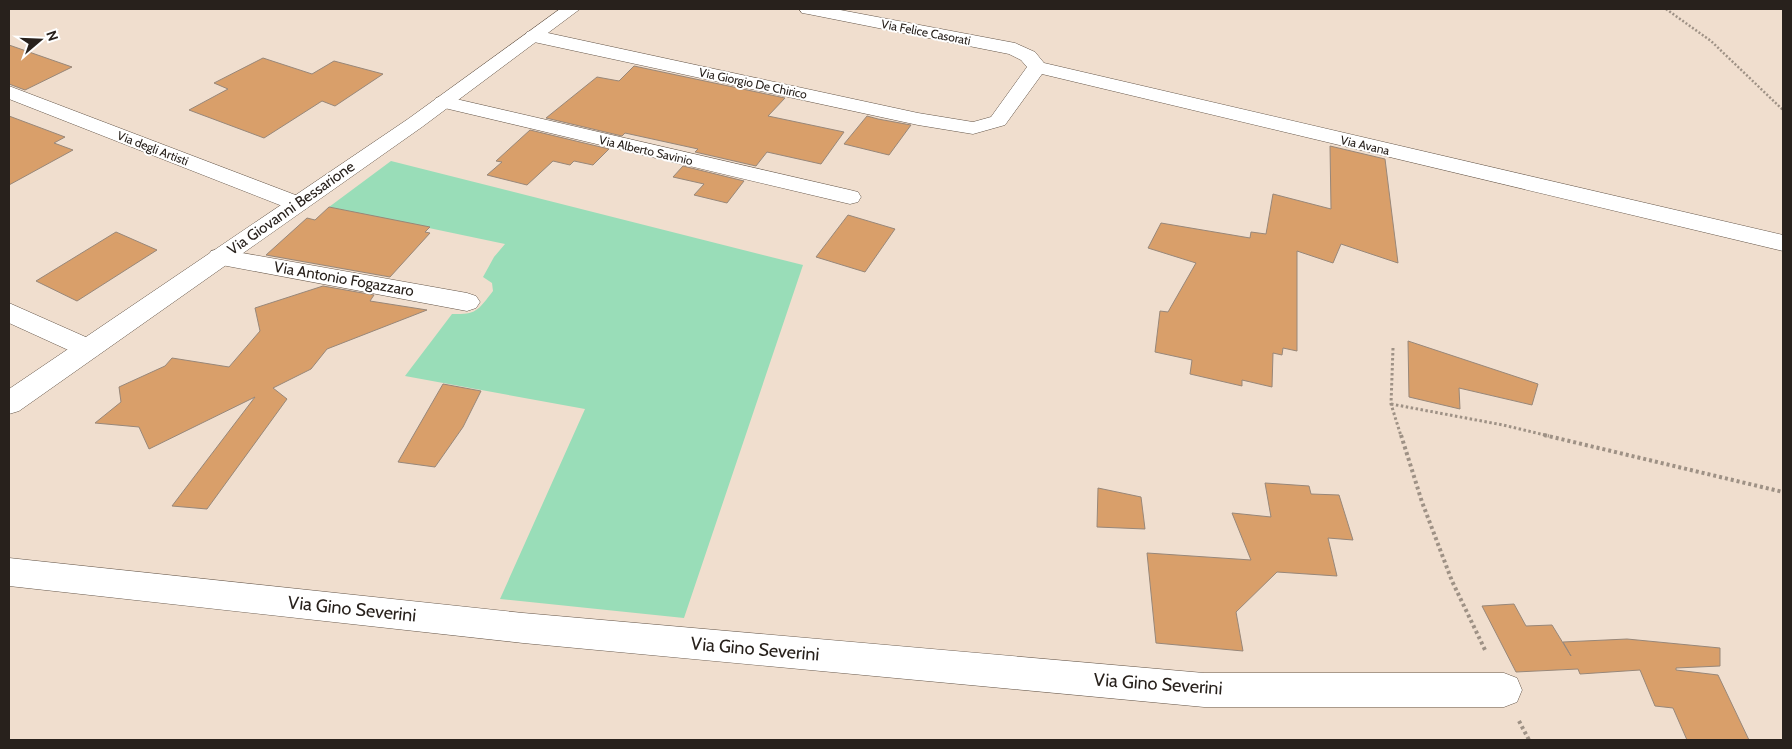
<svg xmlns="http://www.w3.org/2000/svg" width="1792" height="749" viewBox="0 0 1792 749" font-family="Cabin,sans-serif">
<rect width="100%" height="100%" fill="#f0dece"/>
<path fill="#99ddb8" d="M391,161L803,265L684,618L500,599L585,409L405,376L452,314C477,315 478,310 493,291L492,283L483,277L494,257L505,244L329,207Z"/>
<g fill="#d99f6a" stroke="#988779">
<path d="M9,45L72,67L25,90L9,84Z"/>
<path d="M263,58L312,74L334,61L383,74L335,106L322,101L264,138L189,110L228,89L214,83Z"/>
<path d="M634,66L785,98L768,116L844,132L821,164L767,152L756,166L695,152L698,149L625,133L622,136L546,118L597,77L619,81Z"/>
<path d="M9,116L65,137L54,143L73,150L9,185Z"/>
<path d="M867,116L878,119L911,125L889,155L844,144Z"/>
<path d="M530,130L609,149L593,165L574,161L570,165L553,161L527,185L487,175L502,162L496,161Z"/>
<path d="M1330,146L1385,159L1398,263L1341,244L1333,263L1297,251V351L1283,348L1282,355L1273,353L1272,387L1242,380V386L1190,374L1192,360L1155,352L1160,311L1168,312L1196,263L1148,248L1161,223L1250,238L1251,232L1266,234L1273,194L1331,209Z"/>
<path d="M683,166L744,181L727,203L694,195L704,184L673,177Z"/>
<path d="M329,207L430,227L425,232L430,233L390,277L266,255L307,218L315,220Z"/>
<path d="M848,215L895,229L865,272L816,257Z"/>
<path d="M116,232L157,250L77,301L36,281Z"/>
<path d="M323,286L374,295L370,301L427,310L327,349L311,369L273,388L287,399L207,509L172,506L255,397L149,449L139,427L95,423L121,402L119,387L165,366L172,358L229,367L260,331L255,308Z"/>
<path d="M1408,341L1538,384L1532,405L1459,388L1460,409L1409,397Z"/>
<path d="M443,384L481,391L463,427L435,467L398,462Z"/>
<path d="M1265,483L1309,486L1311,494L1339,495L1353,540L1328,538L1337,576L1277,572L1236,612L1243,651L1156,643L1147,553L1251,560L1232,513L1271,517Z"/>
<path d="M1098,488L1141,497L1145,529L1097,527Z"/>
<path d="M1514,604L1526,626L1552,625L1571,656L1563,642L1627,639L1720,648V666L1676,668V670L1718,675L1749,740H1687L1673,708L1655,706L1640,670L1580,674L1578,669L1516,672L1482,606Z"/>
</g>
<g fill="none" stroke-linecap="round" stroke-linejoin="round">
<defs>
<g id="minor">
<path d="M799,9H835L1015,43L1035,52L1044,63L1783,235V251L1042,74L1005,125L973,134L918,125L534,42L527,40L525,36L527,32L534,30L918,113L973,122L991,117L1027,67L1021,60L1009,54L808,14L802,13Z"/>
<path d="M9,86L306,199L310,204L306,209L298,211L290,209L9,99Z"/>
<path d="M443,96L850,190L858,192L861,197L858,202L850,204L436,106L433,102L436,98Z"/>
<path d="M220,249L467,293L476,296L480,302L476,308L467,311L211,263L208,257L211,251Z"/>
<path d="M9,303L97,342L101,349L97,356L88,359L9,323Z"/>
<path d="M9,558L523,613L1204,673H1504L1517,678L1522,690L1517,702L1504,707H1204L523,643L9,586Z"/>
</g>
<path id="tertiary" d="M560,9H580L422,127L19,411L9,414V389L408,119Z"/>
</defs>
<use href="#minor" stroke="#655649" stroke-width="1"/>
<use href="#tertiary" stroke="#655649" stroke-width="1"/>
<path stroke="#9e9185" stroke-width="2.5" stroke-dasharray="2 2" stroke-linecap="butt" d="M1666,9L1711,41L1783,110"/>
<g stroke="#9e9185" stroke-width="3" stroke-dasharray="2.5 2.5" stroke-linecap="butt">
<path d="M1393,348L1391,404L1401,436"/>
<path d="M1391,404L1503,425L1549,436"/>
</g>
<g stroke="#9e9185" stroke-width="4" stroke-dasharray="3 3" stroke-linecap="butt">
<path d="M1401,435L1422,502L1452,581L1486,652"/>
<path d="M1544,435L1783,492"/>
<path d="M1519,721L1529,740"/>
</g>
<use href="#minor" fill="#fff" fill-rule="evenodd"/>
<use href="#tertiary" fill="#fff" fill-rule="evenodd"/>
</g>
<g text-anchor="middle" dominant-baseline="central" stroke-width="4" stroke-linejoin="round" paint-order="stroke">
<g font-size="12" fill="#28211c" stroke="#fff">
<text transform="translate(926 32) rotate(11)">Via Felice Casorati</text>
<text transform="translate(753 83) rotate(12)">Via Giorgio De Chirico</text>
<text transform="translate(1365 145) rotate(13)">Via Avana</text>
<text transform="translate(153 148) rotate(21)">Via degli Artisti</text>
<text transform="translate(646 150) rotate(13)">Via Alberto Savinio</text>
</g>
<g font-size="15" fill="#28211c" stroke="#fff">
<text transform="translate(291 208) rotate(-35)">Via Giovanni Bessarione</text>
<text transform="translate(344 279) rotate(10)">Via Antonio Fogazzaro</text>
</g>
<g font-size="18" fill="#28211c" stroke="#fff">
<text transform="translate(352 609) rotate(6)">Via Gino Severini</text>
<text transform="translate(755 649) rotate(5)">Via Gino Severini</text>
<text transform="translate(1158 684) rotate(4)">Via Gino Severini</text>
</g>
</g>
<rect width="1792" height="749" fill="none" stroke="#28211c" stroke-width="20"/>
<g transform="translate(40 40) rotate(71)" stroke="#ffffff" stroke-width="4" paint-order="stroke">
<path d="M0-4L9 19L0 12L-9 19Z" fill="#28211c"/>
<text y="-8" font-size="14" font-weight="bold" text-anchor="middle" fill="#28211c">N</text>
</g>
</svg>
